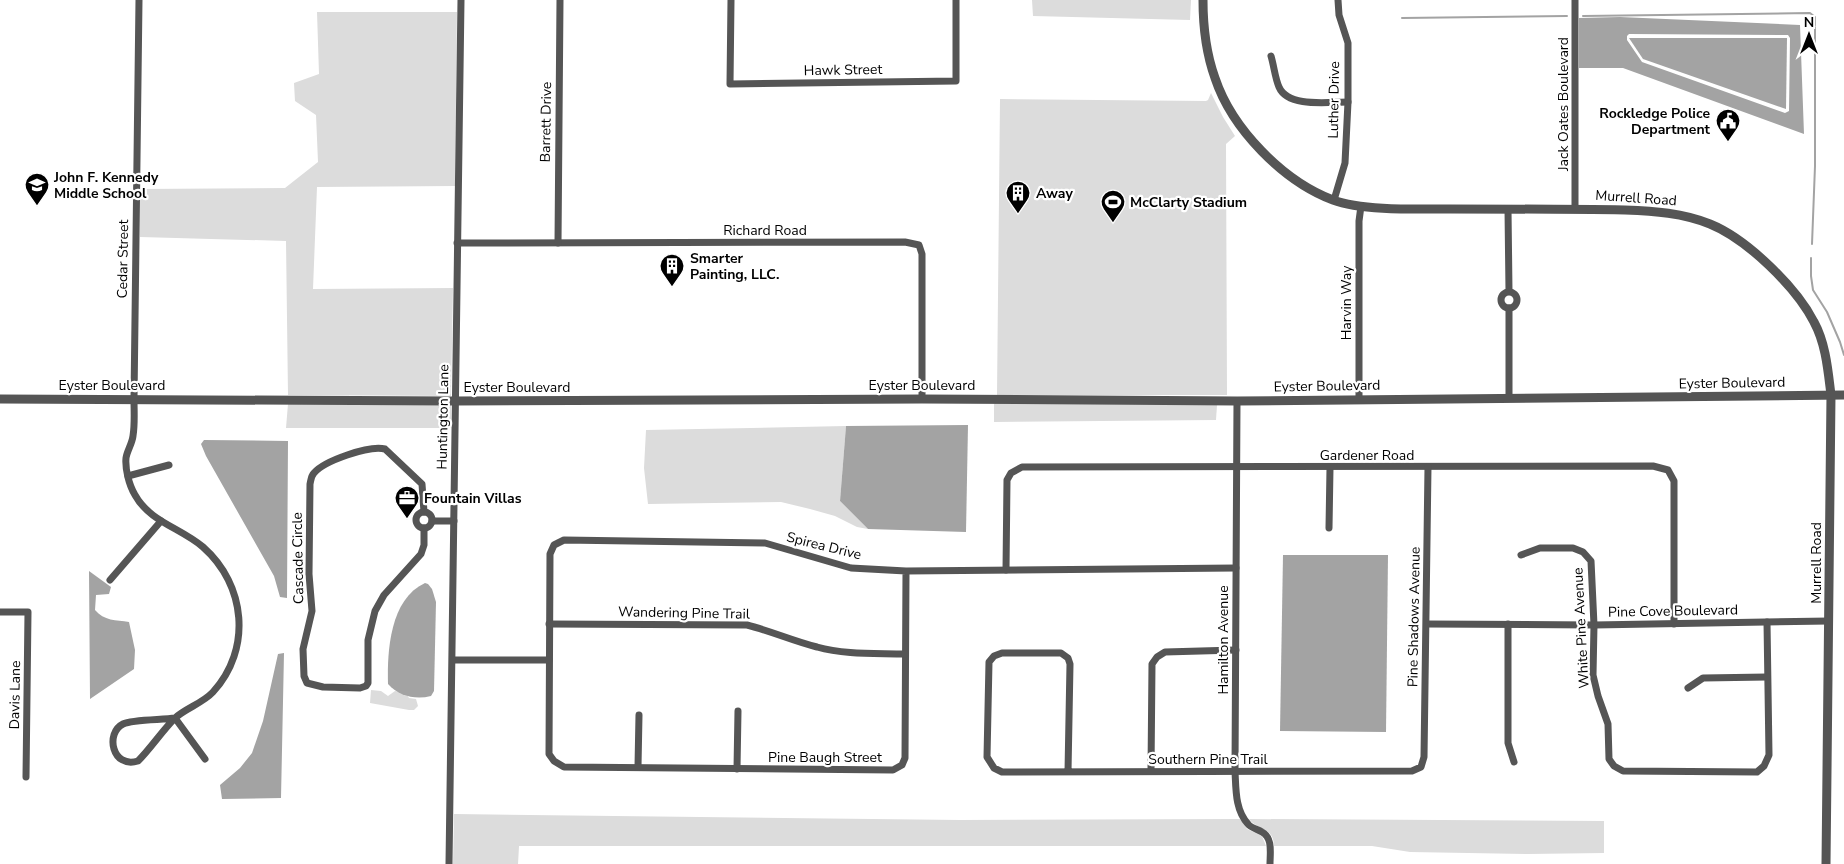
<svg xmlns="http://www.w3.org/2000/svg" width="1844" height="864" viewBox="0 0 1844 864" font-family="'Nunito Sans',sans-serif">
<rect width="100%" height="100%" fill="#fff"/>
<g fill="#dcdcdc">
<path d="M1032,0H1191L1190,20L1033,16Z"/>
<path d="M317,12H457L455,186L317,187L313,289L453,288L451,396L288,395L286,241L140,237V189L285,188L318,162L316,115L295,101L294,83L319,74Z"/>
<path d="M1211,93L1223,117L1235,136L1226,144L1227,395H997L1000,99L1206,101L1208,100Z"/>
<path d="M994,403L1217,405L1216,420L994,422Z"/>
<path d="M288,404L451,405V428H286Z"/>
<path d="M846,426L840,501L868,529L857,527L835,516L810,509L781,502L648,504L644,468L646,430Z"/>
<path d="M371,690L381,691L388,696L395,691L406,693L409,698L416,699L418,706L414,710H409L370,703Z"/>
<path d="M454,814L960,820L1240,819L1247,829L1262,836L1266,846H519L518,864H453Z"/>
<path d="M1249,819L1604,821V853L1528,854L1410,852L1372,846H1274C1274,827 1257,830 1249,819Z"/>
</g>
<g fill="#a3a3a3" fill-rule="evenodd">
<path d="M1620,17L1800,25L1804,134L1623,68H1579V18ZM1629,34L1788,35L1790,38L1789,111L1785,113L1642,62L1627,40V36Z"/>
<path d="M1629,38H1787L1786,109L1643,59Z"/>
<path d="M968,425L966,532L868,529L840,501L846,426Z"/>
<path d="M204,440L288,441L287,598L280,597L274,576L206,456L201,444Z"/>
<path d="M1283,555H1388L1386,732L1280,731Z"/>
<path d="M89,571L111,587L109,594L96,595L95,610C104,621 116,620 129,622L135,650L134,669L90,699Z"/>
<path d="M425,583L428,584L432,589L436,602L434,691L431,696C415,700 399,696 388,684C387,651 390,599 425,583Z"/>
<path d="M284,653L281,798L222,799L220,785L240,768L252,753L263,721L278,654Z"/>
</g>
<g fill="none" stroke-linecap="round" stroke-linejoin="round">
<g stroke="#a3a3a3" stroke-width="2">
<path d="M1583,16L1810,13L1815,17V166L1812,244"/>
<path d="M1402,18L1567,16"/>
<path d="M1811,258V276L1813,290L1827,312L1840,342L1844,355"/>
</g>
<g stroke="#555" stroke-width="7">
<path d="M139,0L134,399C134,411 135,424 133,436C132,444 127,451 126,458C125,469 129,485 135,495C150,522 181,528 203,547C246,585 252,649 213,692C203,703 186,708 175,718C162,731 151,748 138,761C112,769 105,733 123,724C133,719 163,720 175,718L205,759"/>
<path d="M731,0L730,84L956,81V0"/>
<path d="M1575,0V209"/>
<path d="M1271,56C1274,66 1275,78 1279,87C1288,108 1328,102 1348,102"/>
<path d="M1334,200L1345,163L1348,102V43L1339,15L1338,0"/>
<path d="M1508,209L1509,291"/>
<path d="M457,243L905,242L919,245L922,254V399"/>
<path d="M558,243L560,0"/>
<circle cx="1509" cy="300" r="8"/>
<path d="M1509,308V398"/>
<path d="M1359,400V221L1361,206"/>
<path d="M1237,401L1235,771C1236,789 1235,810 1248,824C1251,828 1257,829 1262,832C1273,838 1270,853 1270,864"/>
<path d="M128,476L169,465"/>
<path d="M424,512L422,484L385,449C369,445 324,461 314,473C311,476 311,480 310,484L309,574L312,611L303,649L304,676L307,683L323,687L360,688L366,686L368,683V640L375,611L384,595L421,554L424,545V528"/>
<circle cx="424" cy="520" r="8"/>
<path d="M432,521H454"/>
<path d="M1329,528L1330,468"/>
<path d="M1521,555L1540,548H1573L1583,552L1591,561L1594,625L1593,675L1598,696L1608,724L1609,759L1614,766L1623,771L1757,772L1764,766L1769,755L1767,622"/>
<path d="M1006,570L1007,480L1011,473L1022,467L1653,466L1668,470L1674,481V624"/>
<path d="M906,571L905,758L902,765L893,770L564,767L554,761L549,754L550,554L554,545L564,540L765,543L851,568L906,571L1236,568"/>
<path d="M110,580L161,521"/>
<path d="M0,612H28L26,777"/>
<path d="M549,624L747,625C771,631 793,641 817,647C845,655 876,653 905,654"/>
<path d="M1427,624L1594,625L1829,621"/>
<path d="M1508,624V743L1514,762"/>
<path d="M453,660H549"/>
<path d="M1688,688L1703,678L1767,677"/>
<path d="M638,767L639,715"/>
<path d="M737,769L738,711"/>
<path d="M1151,771L1152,664L1157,657L1165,652L1236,650"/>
<path d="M1068,772L1070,664L1068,658L1061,653H1002L994,656L989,662L987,757L994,768L1002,772C1139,772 1275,771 1412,771L1421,767L1424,757L1428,467"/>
<path d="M449,864L461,0"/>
</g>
<g stroke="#555" stroke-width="9">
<path d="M1203,0C1203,26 1206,53 1215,78C1232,129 1283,181 1333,200C1362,211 1419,209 1450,209C1508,209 1566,209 1625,210C1654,211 1683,213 1710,224C1747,239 1796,287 1814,322C1826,344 1828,371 1831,395L1826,864"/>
<path d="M0,399L455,401L922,399L1237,401L1844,395"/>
</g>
</g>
<defs>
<symbol id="civic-pin" viewBox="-11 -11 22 30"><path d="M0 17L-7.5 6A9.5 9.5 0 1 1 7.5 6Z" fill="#000" stroke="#fff"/><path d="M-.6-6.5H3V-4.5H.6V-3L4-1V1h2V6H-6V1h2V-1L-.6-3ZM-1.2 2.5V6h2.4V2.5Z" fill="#fff"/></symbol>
<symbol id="school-pin" viewBox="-11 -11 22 30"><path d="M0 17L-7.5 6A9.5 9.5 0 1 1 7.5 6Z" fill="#000" stroke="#fff"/><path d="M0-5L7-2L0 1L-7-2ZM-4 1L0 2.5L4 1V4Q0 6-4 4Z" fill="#fff"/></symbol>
<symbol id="building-pin" viewBox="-11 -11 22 30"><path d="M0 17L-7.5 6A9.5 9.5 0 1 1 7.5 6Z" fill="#000" stroke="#fff"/><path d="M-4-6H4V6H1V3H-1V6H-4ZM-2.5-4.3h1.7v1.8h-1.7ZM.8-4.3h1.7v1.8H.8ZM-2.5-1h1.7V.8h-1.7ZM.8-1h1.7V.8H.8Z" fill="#fff"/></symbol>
<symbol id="stadium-pin" viewBox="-11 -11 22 30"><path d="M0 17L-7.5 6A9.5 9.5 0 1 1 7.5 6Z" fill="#000" stroke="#fff"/><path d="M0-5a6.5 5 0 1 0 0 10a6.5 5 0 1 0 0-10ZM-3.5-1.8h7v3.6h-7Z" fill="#fff"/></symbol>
<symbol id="office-pin" viewBox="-11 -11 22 30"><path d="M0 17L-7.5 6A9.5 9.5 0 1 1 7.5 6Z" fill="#000" stroke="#fff"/><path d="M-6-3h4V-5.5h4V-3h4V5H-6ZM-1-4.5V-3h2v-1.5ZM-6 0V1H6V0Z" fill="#fff"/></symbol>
</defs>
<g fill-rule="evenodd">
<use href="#civic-pin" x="1714" y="107" width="28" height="38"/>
<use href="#school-pin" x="23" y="171" width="28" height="38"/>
<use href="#building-pin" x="1004" y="179" width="28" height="38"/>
<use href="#stadium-pin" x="1099" y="188" width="28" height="38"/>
<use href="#building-pin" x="658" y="252" width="28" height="38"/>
<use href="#office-pin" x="393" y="484" width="28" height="38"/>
</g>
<g text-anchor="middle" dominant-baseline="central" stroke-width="4.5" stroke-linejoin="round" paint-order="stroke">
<g font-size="14" fill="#000" stroke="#fff">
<text transform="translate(843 70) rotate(-1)">Hawk Street</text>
<text transform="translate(1334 100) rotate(-89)">Luther Drive</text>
<text transform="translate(1563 104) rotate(-90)">Jack Oates Boulevard</text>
<text transform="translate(546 122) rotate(-89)">Barrett Drive</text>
<text transform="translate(1636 198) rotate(4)">Murrell Road</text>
<text x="765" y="230">Richard Road</text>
<text transform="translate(123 259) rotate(-89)">Cedar Street</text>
<text transform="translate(1346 303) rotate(-90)">Harvin Way</text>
<text transform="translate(1732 383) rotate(-1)">Eyster Boulevard</text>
<text x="112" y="385">Eyster Boulevard</text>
<text x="922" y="385">Eyster Boulevard</text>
<text transform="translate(1327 386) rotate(-1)">Eyster Boulevard</text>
<text x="517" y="387">Eyster Boulevard</text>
<text transform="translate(443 417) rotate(-89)">Huntington Lane</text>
<text x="1367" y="455">Gardener Road</text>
<text transform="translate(824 546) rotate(14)">Spirea Drive</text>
<text transform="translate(298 558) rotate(-91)">Cascade Circle</text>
<text transform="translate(1816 563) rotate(-90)">Murrell Road</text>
<text transform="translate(1673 611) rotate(-1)">Pine Cove Boulevard</text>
<text transform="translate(684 613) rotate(1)">Wandering Pine Trail</text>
<text transform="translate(1414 617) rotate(-89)">Pine Shadows Avenue</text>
<text transform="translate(1581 628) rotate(-93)">White Pine Avenue</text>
<text transform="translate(1223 640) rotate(-90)">Hamilton Avenue</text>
<text transform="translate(15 695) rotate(-89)">Davis Lane</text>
<text x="825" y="757">Pine Baugh Street</text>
<text x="1208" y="759">Southern Pine Trail</text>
</g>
<g font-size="14" font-weight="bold" fill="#000" stroke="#fff" text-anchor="start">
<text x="1710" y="113" text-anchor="end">Rockledge Police<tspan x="1710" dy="16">Department</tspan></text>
<text x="54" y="177">John F. Kennedy<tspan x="54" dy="16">Middle School</tspan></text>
<text x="1036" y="193">Away</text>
<text x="1130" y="202">McClarty Stadium</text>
<text x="690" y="258">Smarter<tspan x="690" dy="16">Painting, LLC.</tspan></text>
<text x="424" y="498">Fountain Villas</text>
</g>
</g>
<g transform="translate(1809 35)" stroke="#ffffff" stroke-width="4" paint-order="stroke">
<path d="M0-4L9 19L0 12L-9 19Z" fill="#000000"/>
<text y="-8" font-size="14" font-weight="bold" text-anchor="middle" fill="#000000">N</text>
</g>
</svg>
